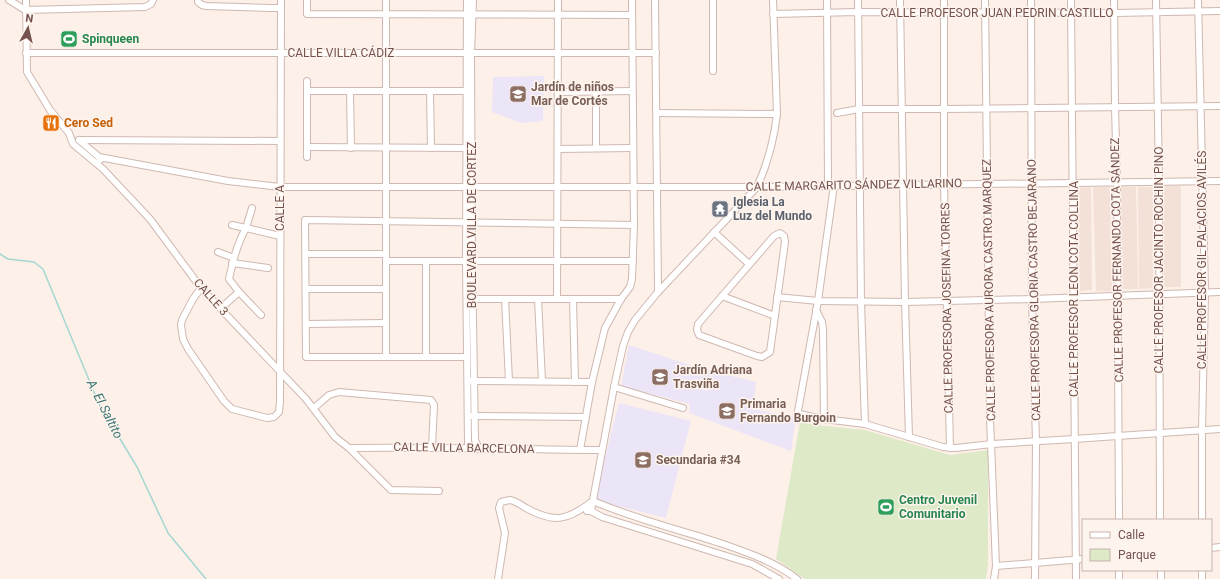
<svg xmlns="http://www.w3.org/2000/svg" width="1220" height="579" viewBox="0 0 1220 579" font-family="Roboto,sans-serif">
<rect width="100%" height="100%" fill="#fcf0e8"/>
<g fill="#f3e0d7">
<path d="M1121,186L1136,187L1138,289H1123Z"/>
<rect x="1164" y="186" width="17" height="101"/>
<path d="M1091,187L1092,290L1080,291L1077,188Z"/>
<path d="M1093,187H1110L1112,291H1096Z"/>
<path d="M1138,187H1153V288L1139,289Z"/>
</g>
<g fill="#ece5f8">
<path d="M544,76L543,121L521,123L492,112L493,77Z"/>
<path d="M629,345L699,368L756,382L753,409L796,417L791,451L689,413L690,404L621,386Z"/>
<path d="M619,403L691,421L666,518L594,500Z"/>
</g>
<path fill="#dde9c7" d="M800,422L825,426L865,430L950,455L988,450V565L986,579H805L776,559Z"/>
<g fill="none" stroke-linecap="round" stroke-linejoin="round">
<path stroke="#a4d6d2" stroke-width="1.5" d="M0,254L8,259L34,262L43,269L99,404L137,467L168,533L206,579"/>
<defs>
<g id="minor">
<path d="M9,0L25,10L145,7L151,4L153,0"/>
<path d="M26,0L27,72L50,110L69,133L73,144L103,169L150,219L201,288L306,399L335,437L349,448L391,490L439,491"/>
<path d="M198,0V2L202,5L206,6L271,8H281"/>
<path d="M307,0V14L632,15"/>
<path d="M467,0L466,261L468,442V445L472,449"/>
<path d="M473,0L471,54L472,261L475,440L479,449"/>
<path d="M655,0L658,292"/>
<path d="M713,0V71"/>
<path d="M827,0L828,185"/>
<path d="M858,0L861,302L865,424"/>
<path d="M900,0L905,302L909,437"/>
<path d="M944,0V184L950,448"/>
<path d="M985,0L990,419L996,566L994,579"/>
<path d="M1031,0L1032,299L1036,442L1035,579"/>
<path d="M1071,0L1076,579"/>
<path d="M1114,0L1115,107L1117,183L1119,520"/>
<path d="M1156,0L1159,182L1160,520"/>
<path d="M1198,0L1205,292L1202,430V520"/>
<path d="M773,14L858,12L1114,13L1220,11"/>
<path d="M26,53H656"/>
<path d="M307,81V157"/>
<path d="M307,91H469"/>
<path d="M350,91L351,148"/>
<path d="M430,91L431,148"/>
<path d="M558,92L632,91"/>
<path d="M657,113L777,114"/>
<path d="M837,113L859,109H945L1220,106"/>
<path d="M79,140L280,141"/>
<path d="M79,140L99,157L100,160"/>
<path d="M307,147L468,148"/>
<path d="M596,148V91"/>
<path d="M558,149L632,148"/>
<path d="M99,157L228,181L280,187H757L1220,181"/>
<path d="M834,185L818,301L798,411L799,414L824,419L865,424L943,447L956,448L992,444L1074,439L1220,429"/>
<path d="M232,225L246,228L252,208"/>
<path d="M714,232L749,264"/>
<path d="M780,233L784,236L785,242L770,352L762,357L757,356L699,335L697,330L698,324L774,236Z"/>
<path d="M218,252L234,258"/>
<path d="M306,254H386"/>
<path d="M386,261H633"/>
<path d="M232,263L268,268"/>
<path d="M201,288L193,299L182,320L181,325L183,339L188,349L224,401L232,409L267,418L274,417L279,412L280,402L281,0"/>
<path d="M306,289H386"/>
<path d="M722,296L775,316"/>
<path d="M777,297L818,301L905,302L1032,299L1220,292"/>
<path d="M468,299H621"/>
<path d="M505,299L509,381"/>
<path d="M538,299L542,381"/>
<path d="M557,299L558,0"/>
<path d="M573,299L575,382"/>
<path d="M221,308L239,292"/>
<path d="M816,310L822,322L823,329L824,419"/>
<path d="M261,315L239,292L229,279C233,261 237,244 246,228L280,236"/>
<path d="M306,324L386,323"/>
<path d="M386,357V0"/>
<path d="M426,357V261"/>
<path d="M467,357H306L305,220L634,225"/>
<path d="M470,381L592,382"/>
<path d="M614,387L683,408"/>
<path d="M314,408L329,395L339,392L431,400L434,405L432,447"/>
<path d="M472,416L586,417"/>
<path d="M349,448C433,447 518,449 602,450"/>
<path d="M580,450L592,382L605,328L621,299L630,287L632,279L634,225L632,0"/>
<path d="M587,511H591L602,517L752,564L779,579"/>
<path d="M591,511L614,387L623,346L628,332L635,320L658,292L757,187C768,163 774,140 777,114L773,0"/>
<path d="M1211,548L1220,547"/>
<path d="M996,566L1083,559"/>
<path d="M1161,570V579"/>
<path d="M1202,570V579"/>
<path d="M498,579L505,533L499,508L501,502L510,500C516,501 521,505 526,508C555,524 568,520 593,501C635,519 680,530 723,544C749,553 775,562 797,579"/>
<path d="M1119,579V570"/>
</g>
</defs>
<use href="#minor" stroke="#cfb8b1" stroke-width="8"/>
<use href="#minor" stroke="#fff" stroke-width="6"/>
</g>
<defs>
<symbol id="stadium-square" viewBox="-11 -11 22 22"><rect x="-9" y="-9" width="18" height="18" rx="4" fill="#2e9e5b" stroke="#fef4ee"/><path d="M0-5a6.5 5 0 1 0 0 10a6.5 5 0 1 0 0-10ZM-3.5-1.8h7v3.6h-7Z" fill="#fff"/></symbol>
<symbol id="school-square" viewBox="-11 -11 22 22"><rect x="-9" y="-9" width="18" height="18" rx="4" fill="#8d6e63" stroke="#fef4ee"/><path d="M0-5L7-2L0 1L-7-2ZM-4 1L0 2.5L4 1V4Q0 6-4 4Z" fill="#fff"/></symbol>
<symbol id="restaurant-square" viewBox="-11 -11 22 22"><rect x="-9" y="-9" width="18" height="18" rx="4" fill="#e8710a" stroke="#fef4ee"/><path d="M-5-6h1v4h1v-4h1v4h1v-4h1v5L-1.5 .5V6h-2V.5L-5-1ZM5-6V6H3V1.5H1.5Q1.5-4 5-6Z" fill="#fff"/></symbol>
<symbol id="temple-square" viewBox="-11 -11 22 22"><rect x="-9" y="-9" width="18" height="18" rx="4" fill="#6b7280" stroke="#fef4ee"/><path d="M0-6L5-2H3V0L6.5 2.5H4V6H1.5V3h-3V6H-4V2.5H-6.5L-3 0V-2H-5Z" fill="#fff"/></symbol>
</defs>
<g fill-rule="evenodd">
<use href="#stadium-square" x="59" y="29" width="20" height="20"/>
<use href="#school-square" x="508" y="84" width="20" height="20"/>
<use href="#restaurant-square" x="41" y="113" width="20" height="20"/>
<use href="#temple-square" x="710" y="199" width="20" height="20"/>
<use href="#school-square" x="650" y="367" width="20" height="20"/>
<use href="#school-square" x="717" y="401" width="20" height="20"/>
<use href="#school-square" x="633" y="450" width="20" height="20"/>
<use href="#stadium-square" x="876" y="497" width="20" height="20"/>
</g>
<g text-anchor="middle" dominant-baseline="central" stroke-width="3" stroke-linejoin="round" paint-order="stroke">
<g font-size="12" fill="#75524d" stroke="#fef4ee">
<text x="997" y="13">CALLE PROFESOR JUAN PEDRIN CASTILLO</text>
<text x="341" y="53">CALLE VILLA CÁDIZ</text>
<text transform="translate(854 185) rotate(-1)">CALLE MARGARITO SÁNDEZ VILLARINO</text>
<text transform="translate(280 208) rotate(-90)">CALLE A</text>
<text transform="translate(472 225) rotate(-90)">BOULEVARD VILLA DE CORTEZ</text>
<text transform="translate(1117 260) rotate(-91)">CALLE PROFESOR FERNANDO COTA SÁNDEZ</text>
<text transform="translate(1159 260) rotate(-90)">CALLE PROFESOR JACINTO ROCHIN PINO</text>
<text transform="translate(1202 260) rotate(-90)">CALLE PROFESOR GIL PALACIOS AVILÉS</text>
<text transform="translate(1074 289) rotate(-90)">CALLE PROFESOR LEON COTA COLLINA</text>
<text transform="translate(989 290) rotate(-91)">CALLE PROFESORA AURORA CASTRO MARQUEZ</text>
<text transform="translate(1034 290) rotate(-91)">CALLE PROFESORA GLORIA CASTRO BEJARANO</text>
<text transform="translate(211 297) rotate(48)">CALLE 3</text>
<text transform="translate(947 308) rotate(-91)">CALLE PROFESORA JOSEFINA TORRES</text>
<text transform="translate(464 448) rotate(1)">CALLE VILLA BARCELONA</text>
</g>
<g font-size="12" font-weight="bold" fill="#27864d" stroke="#fef4ee" text-anchor="start">
<text x="82" y="39">Spinqueen</text>
<text x="899" y="500">Centro Juvenil<tspan x="899" dy="14">Comunitario</tspan></text>
</g>
<g font-size="12" font-weight="bold" fill="#785e54" stroke="#fef4ee" text-anchor="start">
<text x="531" y="87">Jardín de niños<tspan x="531" dy="14">Mar de Cortés</tspan></text>
<text x="673" y="370">Jardín Adriana<tspan x="673" dy="14">Trasviña</tspan></text>
<text x="740" y="404">Primaria<tspan x="740" dy="14">Fernando Burgoin</tspan></text>
<text x="656" y="460">Secundaria #34</text>
</g>
<g font-size="12" font-weight="bold" fill="#c56008" stroke="#fef4ee" text-anchor="start">
<text x="64" y="123">Cero Sed</text>
</g>
<g font-size="12" font-weight="bold" fill="#5b616d" stroke="#fef4ee" text-anchor="start">
<text x="733" y="202">Iglesia La<tspan x="733" dy="14">Luz del Mundo</tspan></text>
</g>
<g font-size="13" font-style="italic" fill="#417976" stroke="#fef4ee">
<text transform="translate(105 409) rotate(63)">A. El Saltito</text>
</g>
</g>
<rect x="1082" y="519" width="130" height="52" fill="#fef4ee" stroke="#c7b3ae"/>
<rect x="1090" y="532" width="20" height="6" fill="#ffffff" stroke="#c7b3ae"/>
<text x="1118" y="539" font-size="12" fill="#75524d">Calle</text>
<rect x="1090" y="549" width="20" height="12" fill="#dde9c7" stroke="#c7b3ae"/>
<text x="1118" y="559" font-size="12" fill="#75524d">Parque</text>
<g transform="translate(28 28) rotate(8)" stroke="#fef4ee" stroke-width="3" paint-order="stroke">
<path d="M0-3L7 15L0 10L-7 15Z" fill="#75524d"/>
<text y="-6" font-size="11" font-weight="bold" text-anchor="middle" fill="#75524d">N</text>
</g>
</svg>
